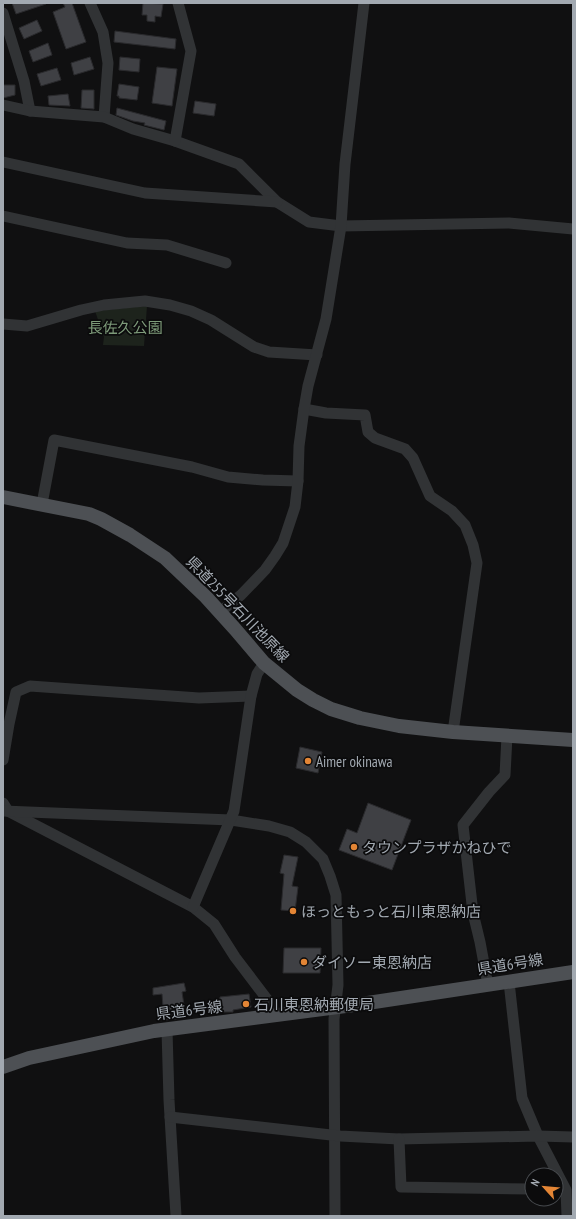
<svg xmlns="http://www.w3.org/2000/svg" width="576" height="1219" viewBox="0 0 576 1219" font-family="'PT Sans Narrow','Noto Sans JP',sans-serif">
<rect width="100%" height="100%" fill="#101011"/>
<path fill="#1d231c" d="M147,306L144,346L103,345L104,337L95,311Z"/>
<g fill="#3f4044" stroke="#2a2a2d">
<path d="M12,3H45L46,4L16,14Z"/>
<path d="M63,3H72L86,42L66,49L53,12L65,7Z"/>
<path d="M143,3L163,4L161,17L155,16V22L147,21V15H142Z"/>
<path d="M37,20L42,31L24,39L19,28Z"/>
<path d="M115,31L176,39L175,49L114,42Z"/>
<path d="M48,43L52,55L33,62L29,51Z"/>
<path d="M90,57L94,69L74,75L71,63Z"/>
<path d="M120,57L140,59L139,72L119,70Z"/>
<path d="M157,67L177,69L172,106L152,103Z"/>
<path d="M57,68L61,80L41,86L37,74Z"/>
<path d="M119,84L139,87L137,100L119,98V96H117Z"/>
<path d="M3,85H15V95L3,98Z"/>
<path d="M82,90H94V109L81,108Z"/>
<path d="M68,94L70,106L49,105L48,96Z"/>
<path d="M195,101L216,104L214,116L193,113Z"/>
<path d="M117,108L166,121L164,130L144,125L145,123L133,121L116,115Z"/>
<path d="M300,747L322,752L318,773L296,768Z"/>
<path d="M368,803L411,820L392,870L339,850L347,829L357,833Z"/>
<path d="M284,855L298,857L292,886L298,887L295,911L281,910L284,874L280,873Z"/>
<path d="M284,948H321L320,973H283Z"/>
<path d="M184,983L186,991L182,992L186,1018L164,1020L162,994L153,995V988Z"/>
<path d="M249,994L251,1007L233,1010V1012H220V997Z"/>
</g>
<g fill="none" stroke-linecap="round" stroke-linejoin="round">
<g stroke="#313335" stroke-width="11">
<path d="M90,3L103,32L108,63L104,117"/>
<path d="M3,13L24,81L30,111"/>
<path d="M3,105L30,111L104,117L133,129L175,141L239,164L277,202L309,222L341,226L509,223L573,229"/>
<path d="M175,141L191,51L178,3"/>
<path d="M3,162L145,193L277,202"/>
<path d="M3,216L127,243L167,245L226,263"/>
<path d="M3,324L27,326L81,310L104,305L145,301L170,305L191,311L211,320L254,347L269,352L317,355"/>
<path d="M304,409L326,413L365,415L368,432L375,438L405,449L413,458L430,496L452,511L465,525L473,545L477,563L453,732"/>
<path d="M42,504L54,440L192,467L228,477L263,480L298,481"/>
<path d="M220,612L241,595L265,570L275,556L283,543L295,507L298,481L299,446L304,409L308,386L326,319L341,226L345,164L364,3"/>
<path d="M3,760L9,724L16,692L30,686L199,698L251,696"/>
<path d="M3,803L8,811L193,907L214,924L235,957L273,1007V1016"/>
<path d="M3,811L231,820L269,826L290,832L306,842L323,859L330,876L336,895L338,985L334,1019L335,1216"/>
<path d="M193,907L234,811L251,696L257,674L264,663"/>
<path d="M509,982L522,1098L538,1136L566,1190L567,1216"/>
<path d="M488,985L480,942L473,913L463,825L489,792L505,775L507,736"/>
<path d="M167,1030L169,1100L176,1216"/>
<path d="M170,1117L340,1136L399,1139L538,1136L573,1137"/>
<path d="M399,1139L401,1187L532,1189"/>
</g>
<g stroke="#4d5054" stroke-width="14">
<path d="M3,497L89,514L101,519L130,535L165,558L206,597L235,629L264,663L297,690L313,700L331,709L360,718L399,726L453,732L573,740"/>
<path d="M3,1067L29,1058L154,1031L361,1004L573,972"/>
</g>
</g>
<g fill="#e38535" stroke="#0b0b0c" stroke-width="1.5">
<circle cx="308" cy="761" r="4"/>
<circle cx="354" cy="847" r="4"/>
<circle cx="293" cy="911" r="4"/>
<circle cx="304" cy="962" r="4"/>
<circle cx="246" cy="1004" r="4"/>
</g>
<g text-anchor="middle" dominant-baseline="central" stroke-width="3.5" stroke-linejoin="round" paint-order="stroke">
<g font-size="15" fill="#7e9b7a" stroke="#0b0b0c">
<text x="125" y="327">長佐久公園</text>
</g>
<g font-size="15" fill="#a2a9b1" stroke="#0b0b0c">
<text transform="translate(238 609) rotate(46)">県道255号石川池原線</text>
<text transform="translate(510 964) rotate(-9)">県道6号線</text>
<text transform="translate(189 1010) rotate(-7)">県道6号線</text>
</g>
<g font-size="15" fill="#a2a9b1" stroke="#0b0b0c" text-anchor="start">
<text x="316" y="761">Aimer okinawa</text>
<text x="362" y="847">タウンプラザかねひで</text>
<text x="301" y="911">ほっともっと石川東恩納店</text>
<text x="312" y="962">ダイソー東恩納店</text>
<text x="254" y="1004">石川東恩納郵便局</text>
</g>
</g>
<rect width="576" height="1219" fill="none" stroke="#a2a9b1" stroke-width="8"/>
<g transform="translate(544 1187) rotate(297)"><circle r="19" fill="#0b0b0c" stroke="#474a4e"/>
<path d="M0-3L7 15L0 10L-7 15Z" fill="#e38535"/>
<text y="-6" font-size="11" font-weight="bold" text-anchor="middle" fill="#a2a9b1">N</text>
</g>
</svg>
